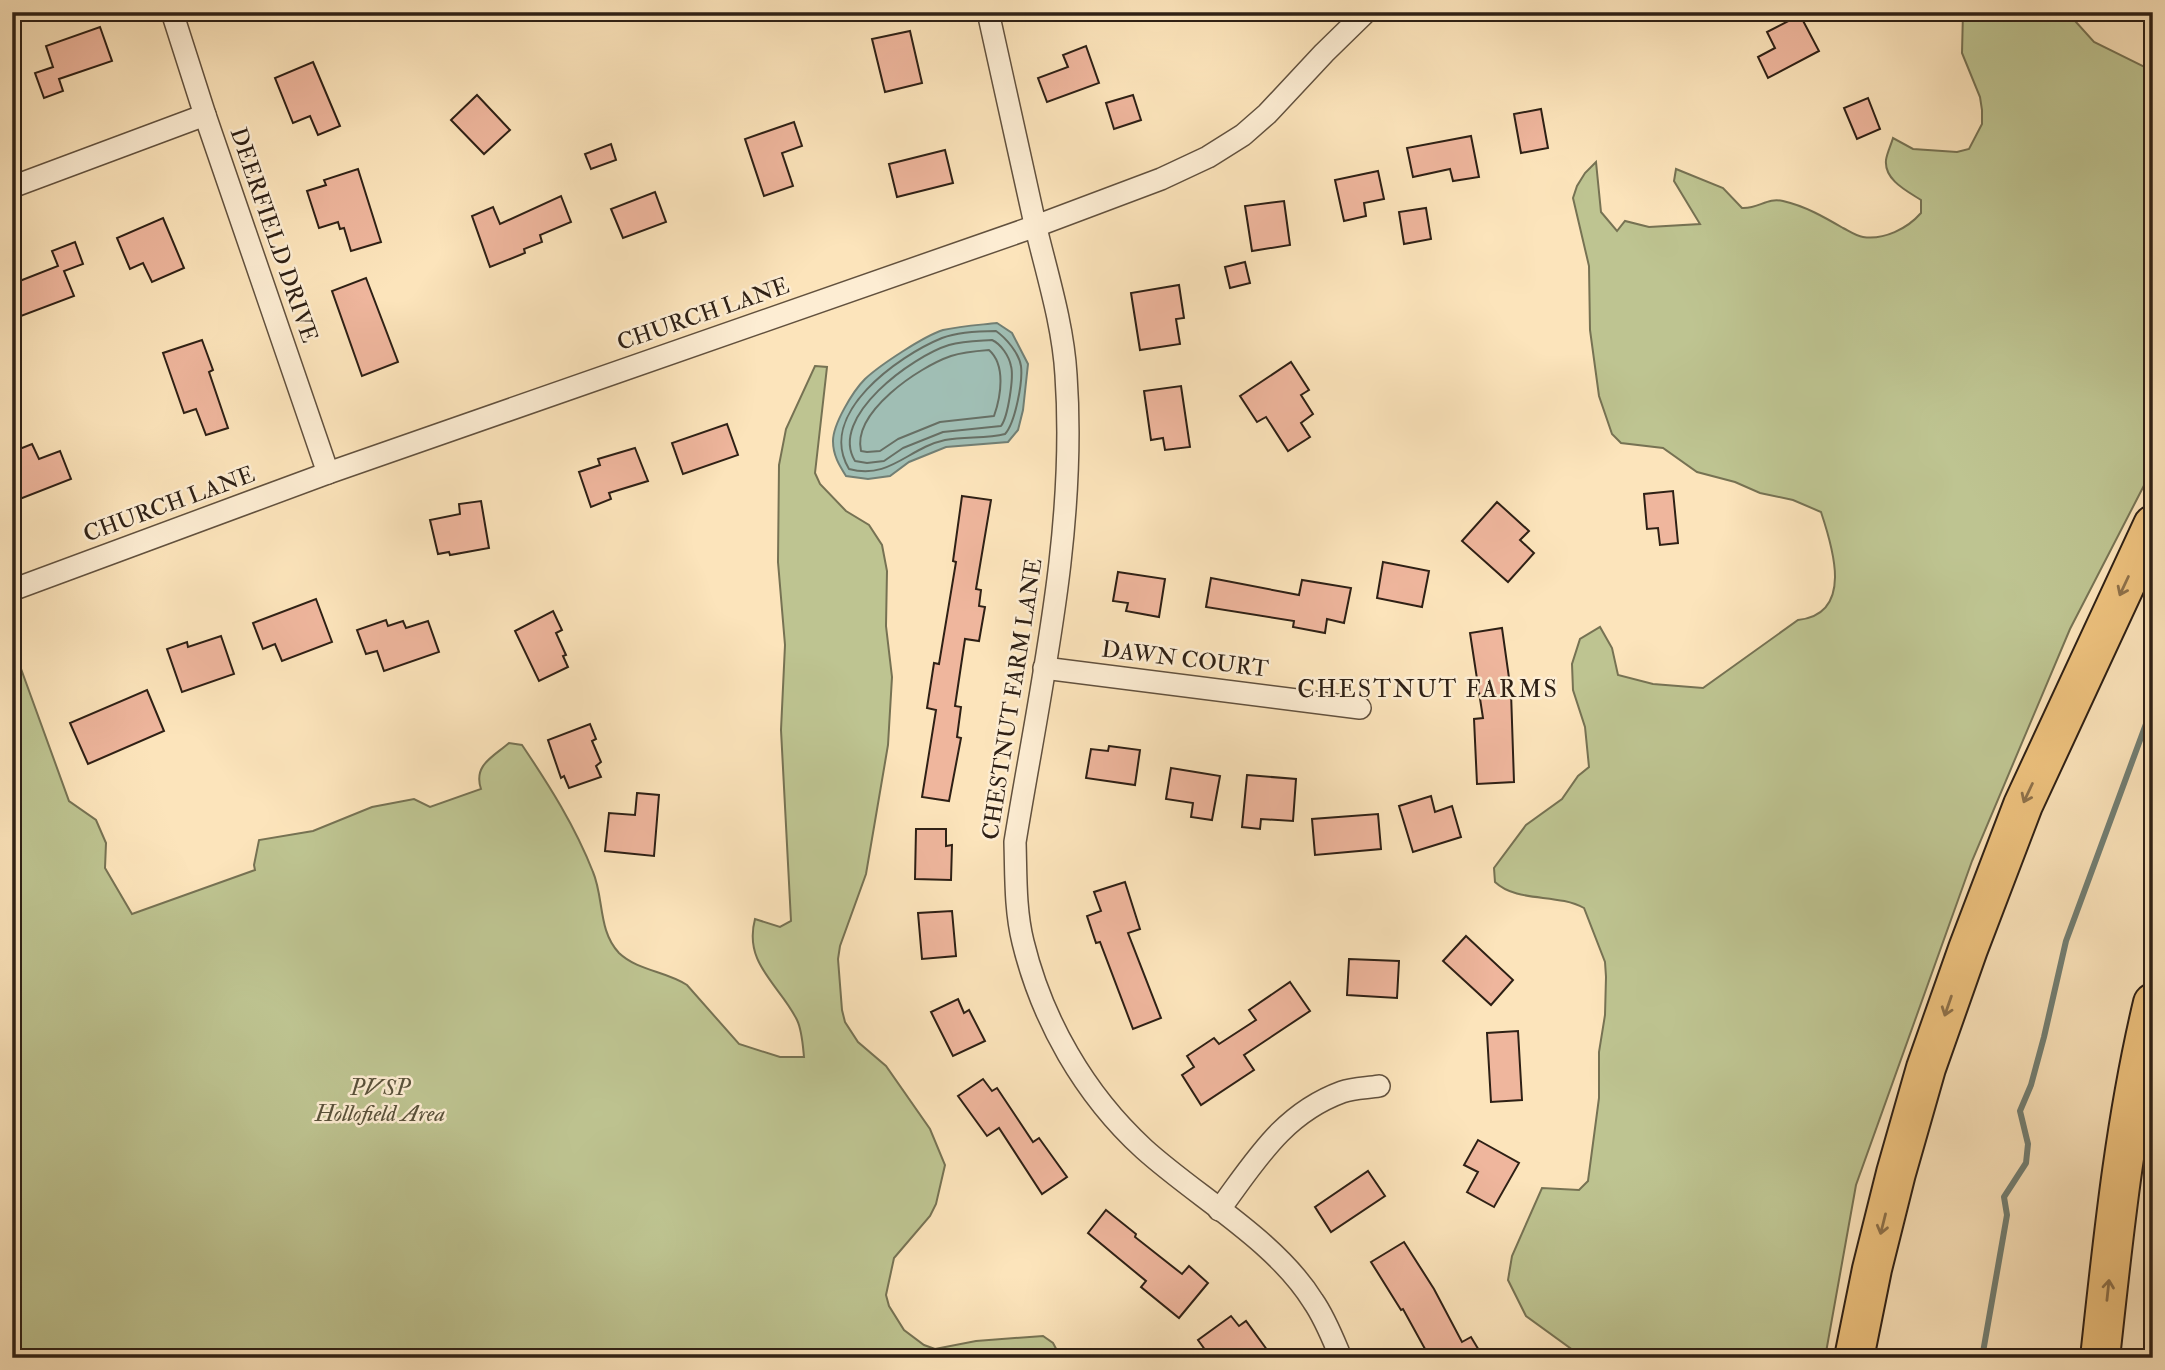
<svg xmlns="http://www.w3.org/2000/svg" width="2165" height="1370" viewBox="0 0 2165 1370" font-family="'IM FELL Double Pica',serif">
<rect width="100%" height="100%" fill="#fce4bb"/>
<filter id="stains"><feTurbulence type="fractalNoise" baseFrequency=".00286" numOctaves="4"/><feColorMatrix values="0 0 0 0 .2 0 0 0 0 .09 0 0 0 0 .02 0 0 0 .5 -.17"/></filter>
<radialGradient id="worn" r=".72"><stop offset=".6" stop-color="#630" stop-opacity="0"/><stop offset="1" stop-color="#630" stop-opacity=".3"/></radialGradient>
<g fill="#bec491" stroke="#767253" stroke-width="2">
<path d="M1963,12H2067L2094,42L2153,71V468L2070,629L1972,861L1856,1185L1825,1358H1603L1577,1353L1526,1316L1508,1280L1512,1256L1542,1188L1579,1190L1588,1181L1599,1098V1052L1605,1015L1606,977L1605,962L1584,908C1557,893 1517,903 1495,882L1494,868L1526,825L1562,799L1578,776L1589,767L1585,727L1573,690L1572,664L1580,639L1600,627L1612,648L1618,675L1653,684L1703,688L1798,620C1854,614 1833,548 1821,512L1793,500L1760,493L1735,482L1697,472L1663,448L1621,443L1612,434L1599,396L1590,330L1589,266L1573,198L1577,186L1585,173L1596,162L1601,212L1617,231L1625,221L1649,227L1700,224L1674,181L1676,169L1723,188L1742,208C1759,209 1767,197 1783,201C1805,206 1824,217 1843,228C1849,231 1856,236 1863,237C1884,240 1907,229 1921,213V200C1907,191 1884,180 1886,160C1887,153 1891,145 1893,138L1913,149L1957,152L1969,149L1982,124V110L1980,97L1962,53Z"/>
<path d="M815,366L827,367L815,473L820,484L846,511L869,525L882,545L887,571L886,626L892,677L888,745L866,874L840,946L838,959L842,1010L845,1022L858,1042L886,1066L930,1129L945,1165L936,1204L930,1216L894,1258L886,1295L889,1306L904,1330L924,1345L935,1349L976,1341L1043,1336L1053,1343L1061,1358H12V644L69,801L96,820L106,843L105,868L132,914L255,870L254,865L259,840L313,831L372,807L414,799L430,807L481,789C473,765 493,757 509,743L522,745C549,785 575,826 593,872C604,898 598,931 619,953C638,971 666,971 687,985L739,1044L780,1057H804C803,1047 802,1030 797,1020C780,985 743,964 755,919L780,927L791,921L781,730L785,645L778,562L779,465L786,429Z"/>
</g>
<path fill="#a0beb4" stroke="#727f74" stroke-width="2" d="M997,323L1012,333L1028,364L1023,410L1018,430L1008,442L946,447L909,462L890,476L868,479L846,476C839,465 833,455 833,441C833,424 853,391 865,379C880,365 924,336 943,330C961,326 979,325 997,323Z"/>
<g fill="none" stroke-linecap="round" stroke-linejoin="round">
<g stroke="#676f64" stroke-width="2">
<path d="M996,331C1006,338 1019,353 1021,366C1023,382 1015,423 1005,434C986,439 965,436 945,440C908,448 890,480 849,469C816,414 898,356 942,338C958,332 979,331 996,331Z"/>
<path d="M992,340C1001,344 1009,356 1011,366C1014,377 1008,417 1001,426L943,432L903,448L884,461L867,463L855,461C828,417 913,356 949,345C963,341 977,341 992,340Z"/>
<path d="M989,350C1006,365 1001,396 994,416L940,422L898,439L880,451L867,452L861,451C852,412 919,367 951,356C963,352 976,351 989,350Z"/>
</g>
<path stroke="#727f74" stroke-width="6" d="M1982,1358L2007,1215L2004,1197L2026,1163L2028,1144L2020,1111L2031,1085L2044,1037L2066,941L2153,705"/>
</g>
<g fill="#efb69d" stroke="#2e2015" stroke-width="2">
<path d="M1800,15L1819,51L1768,78L1758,57L1775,48L1767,32Z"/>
<path d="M100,27L112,61L59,79L63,91L44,98L35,73L53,67L46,46Z"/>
<path d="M910,31L922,83L885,92L872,39Z"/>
<path d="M1086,46L1099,83L1047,102L1038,78L1068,67L1063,55Z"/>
<path d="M313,62L340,126L318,135L310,116L293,123L275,78Z"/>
<path d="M477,95L510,130L484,154L451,120Z"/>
<path d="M1133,95L1141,120L1114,129L1106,103Z"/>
<path d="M1868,98L1880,129L1857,139L1844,108Z"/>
<path d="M1541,109L1548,148L1521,153L1514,114Z"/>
<path d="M794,122L802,146L782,153L793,186L764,196L745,139Z"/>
<path d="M1471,136L1479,177L1453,181L1450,169L1413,177L1407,148Z"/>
<path d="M611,144L616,160L591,169L585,154Z"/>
<path d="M945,150L953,183L897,197L889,164Z"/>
<path d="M358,169L381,242L351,251L344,228L340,229L338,222L319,228L307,191L326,185L324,180Z"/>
<path d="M1378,171L1384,199L1364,203L1366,216L1344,221L1335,180Z"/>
<path d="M655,192L666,222L623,238L611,209Z"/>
<path d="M561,196L571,222L540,235L542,242L524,249L525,253L490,267L472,216L493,207L500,224Z"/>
<path d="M1284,201L1290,245L1252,251L1245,206Z"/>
<path d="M1426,208L1431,239L1404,244L1399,212Z"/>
<path d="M163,218L184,268L152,282L143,263L130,269L117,238Z"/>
<path d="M75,242L83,264L64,271L74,296L21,316L12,293V284L58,266L52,251Z"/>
<path d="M1245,262L1250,283L1230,288L1225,267Z"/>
<path d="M366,278L398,362L362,376L332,291Z"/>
<path d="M1179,285L1184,318L1176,319L1180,344L1140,350L1131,293Z"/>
<path d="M202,340L213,370L209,372L228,428L206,435L196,409L184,413L163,353Z"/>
<path d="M1291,362L1309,390L1301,395L1313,414L1301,423L1310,437L1288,451L1266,417L1257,422L1240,396Z"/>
<path d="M1181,386L1190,447L1165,450L1163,438L1151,440L1144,391Z"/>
<path d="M727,424L738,455L683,474L672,443Z"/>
<path d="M32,444L39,459L60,451L71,479L12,502V452Z"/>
<path d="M635,448L648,481L609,493L611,499L591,507L579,472L600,465L598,459Z"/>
<path d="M1673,491L1678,543L1660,545L1658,528L1647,529L1644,494Z"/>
<path d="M962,496L991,500L976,589L981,590L979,606L985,607L979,641L965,639L955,706L961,707L957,737L961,738L949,801L922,797L936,710L927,708L934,663L939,664L956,562L953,561Z"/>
<path d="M481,501L489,548L450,555L449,552L438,554L430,520L460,514L459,504Z"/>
<path d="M1497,502L1529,531L1520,540L1534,553L1508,582L1462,541Z"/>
<path d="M1383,562L1429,571L1422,607L1377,598Z"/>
<path d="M1118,572L1165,579L1159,617L1126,611L1128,603L1113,601Z"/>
<path d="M1211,578L1299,595L1302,580L1351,588L1344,623L1327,619L1325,633L1293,627L1294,621L1206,607Z"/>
<path d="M316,599L332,642L282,661L275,644L263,649L253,623Z"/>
<path d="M553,611L562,630L556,633L566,655L563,656L568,667L539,681L515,631Z"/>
<path d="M386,620L388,626L403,621L406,628L428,621L439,652L384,671L377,651L366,654L357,630Z"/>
<path d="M1502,628L1511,692L1514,782L1477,784L1474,719L1483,718L1470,633Z"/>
<path d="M221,636L234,674L182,692L167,649L187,642L188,647Z"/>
<path d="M147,690L164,731L88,764L70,723Z"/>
<path d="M590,724L596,739L592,741L601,762L596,766L601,777L569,788L564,776L561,778L548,740Z"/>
<path d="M1109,746L1140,750L1135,785L1086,778L1091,749L1108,751Z"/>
<path d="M1171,768L1220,776L1212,820L1191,817L1193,803L1166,799Z"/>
<path d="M1247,775L1296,779L1293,821L1261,819L1260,829L1242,827Z"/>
<path d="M637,793L659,795L654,856L605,851L609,813L635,815Z"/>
<path d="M1431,796L1435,812L1452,806L1461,837L1413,852L1399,806Z"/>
<path d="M1378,814L1381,849L1315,855L1312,819Z"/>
<path d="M916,829H946V846L952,845L951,880L915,879Z"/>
<path d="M1125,882L1140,929L1128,933L1161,1018L1133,1029L1100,942L1096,943L1087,916L1101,911L1094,892Z"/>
<path d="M952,911L956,956L922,959L918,913Z"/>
<path d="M1466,936L1513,980L1491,1005L1443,961Z"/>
<path d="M1349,959L1399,961L1397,998L1347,995Z"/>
<path d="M1290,982L1310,1011L1244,1055L1254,1070L1201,1105L1182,1075L1194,1067L1187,1056L1214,1038L1219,1044L1256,1020L1249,1010Z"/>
<path d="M958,999L964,1013L969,1010L985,1041L953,1056L931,1012Z"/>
<path d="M1518,1031L1522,1100L1491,1102L1487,1033Z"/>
<path d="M983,1079L992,1091L997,1088L1033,1142L1039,1138L1067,1177L1042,1194L999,1128L987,1136L958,1096Z"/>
<path d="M1478,1140L1519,1163L1494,1207L1467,1192L1478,1172L1464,1165Z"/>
<path d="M1368,1171L1385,1196L1331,1232L1315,1207Z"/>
<path d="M1106,1210L1136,1234L1135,1237L1182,1274L1189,1266L1208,1283L1179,1318L1141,1287L1146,1281L1088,1233Z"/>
<path d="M1404,1242L1434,1289L1462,1342L1471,1337L1480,1352L1471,1358H1430L1403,1309L1401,1310L1371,1262Z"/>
<path d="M1231,1316L1239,1326L1246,1321L1273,1358H1211L1198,1340Z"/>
</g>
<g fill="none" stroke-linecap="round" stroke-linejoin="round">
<defs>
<g id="street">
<path d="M172,12L205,115L328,473"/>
<path d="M988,12C1004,83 1019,154 1035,224C1047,274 1063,324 1066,375C1077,531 1040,688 1015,842C1016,875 1015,910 1023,942C1042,1020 1084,1094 1144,1149C1197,1197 1275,1240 1313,1301C1325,1318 1333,1339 1341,1358"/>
<path d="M12,187L205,115"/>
<path d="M12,590L328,473L1036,226L1161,179L1208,157L1243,135L1267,114L1324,53L1366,12"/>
<path d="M1044,668L1360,708"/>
<path d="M1219,1210C1255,1162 1282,1114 1342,1092C1353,1088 1367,1088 1379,1086"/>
</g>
<g id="highway">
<path d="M1854,1358L1872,1269L1896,1173L1926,1068L1968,949L2023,805L2153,525"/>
<path d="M2100,1358C2113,1239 2125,1120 2153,1003"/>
</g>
</defs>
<use href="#street" stroke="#62513e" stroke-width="24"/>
<use href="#highway" stroke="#2e2015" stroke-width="42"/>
<use href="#street" stroke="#fdedd3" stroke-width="21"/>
<use href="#highway" stroke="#eec27e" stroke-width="38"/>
</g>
<defs><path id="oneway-shaft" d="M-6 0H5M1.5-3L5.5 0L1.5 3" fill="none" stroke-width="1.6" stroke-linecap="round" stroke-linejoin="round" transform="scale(1.75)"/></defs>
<g stroke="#8e714a">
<use href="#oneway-shaft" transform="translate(2124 586) rotate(115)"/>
<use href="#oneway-shaft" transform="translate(2028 793) rotate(115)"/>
<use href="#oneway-shaft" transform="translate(1948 1006) rotate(109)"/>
<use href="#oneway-shaft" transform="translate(1883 1224) rotate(104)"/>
<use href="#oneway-shaft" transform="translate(2108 1290) rotate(-84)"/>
</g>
<g text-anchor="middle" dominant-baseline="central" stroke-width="5" stroke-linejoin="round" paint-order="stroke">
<g font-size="23" fill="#2e2015" stroke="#fdedd3">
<text transform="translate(274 235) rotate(71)">DEERFIELD DRIVE</text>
<text transform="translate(703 314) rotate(-19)">CHURCH LANE</text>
<text transform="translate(169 504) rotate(-20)">CHURCH LANE</text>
<text transform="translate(1185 659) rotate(7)">DAWN COURT</text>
<text transform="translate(1012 699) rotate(-81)">CHESTNUT FARM LANE</text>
</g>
<g font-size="23" font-style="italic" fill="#59513a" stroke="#fdedd3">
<text x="380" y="1087">PVSP<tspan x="380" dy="26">Hollofield Area</tspan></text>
</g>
<g font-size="24" letter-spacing="2" fill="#2e2015" stroke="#fdedd3">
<text x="1428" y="689">CHESTNUT FARMS</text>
</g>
</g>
<rect width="2165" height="1370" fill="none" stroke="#fce4bb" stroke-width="42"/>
<rect x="14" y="14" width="2137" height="1342" fill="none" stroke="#2e2015" stroke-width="3.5"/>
<rect x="21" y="21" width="2123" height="1328" fill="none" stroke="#2e2015" stroke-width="2"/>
<rect width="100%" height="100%" filter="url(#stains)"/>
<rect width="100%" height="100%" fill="url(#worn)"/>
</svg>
